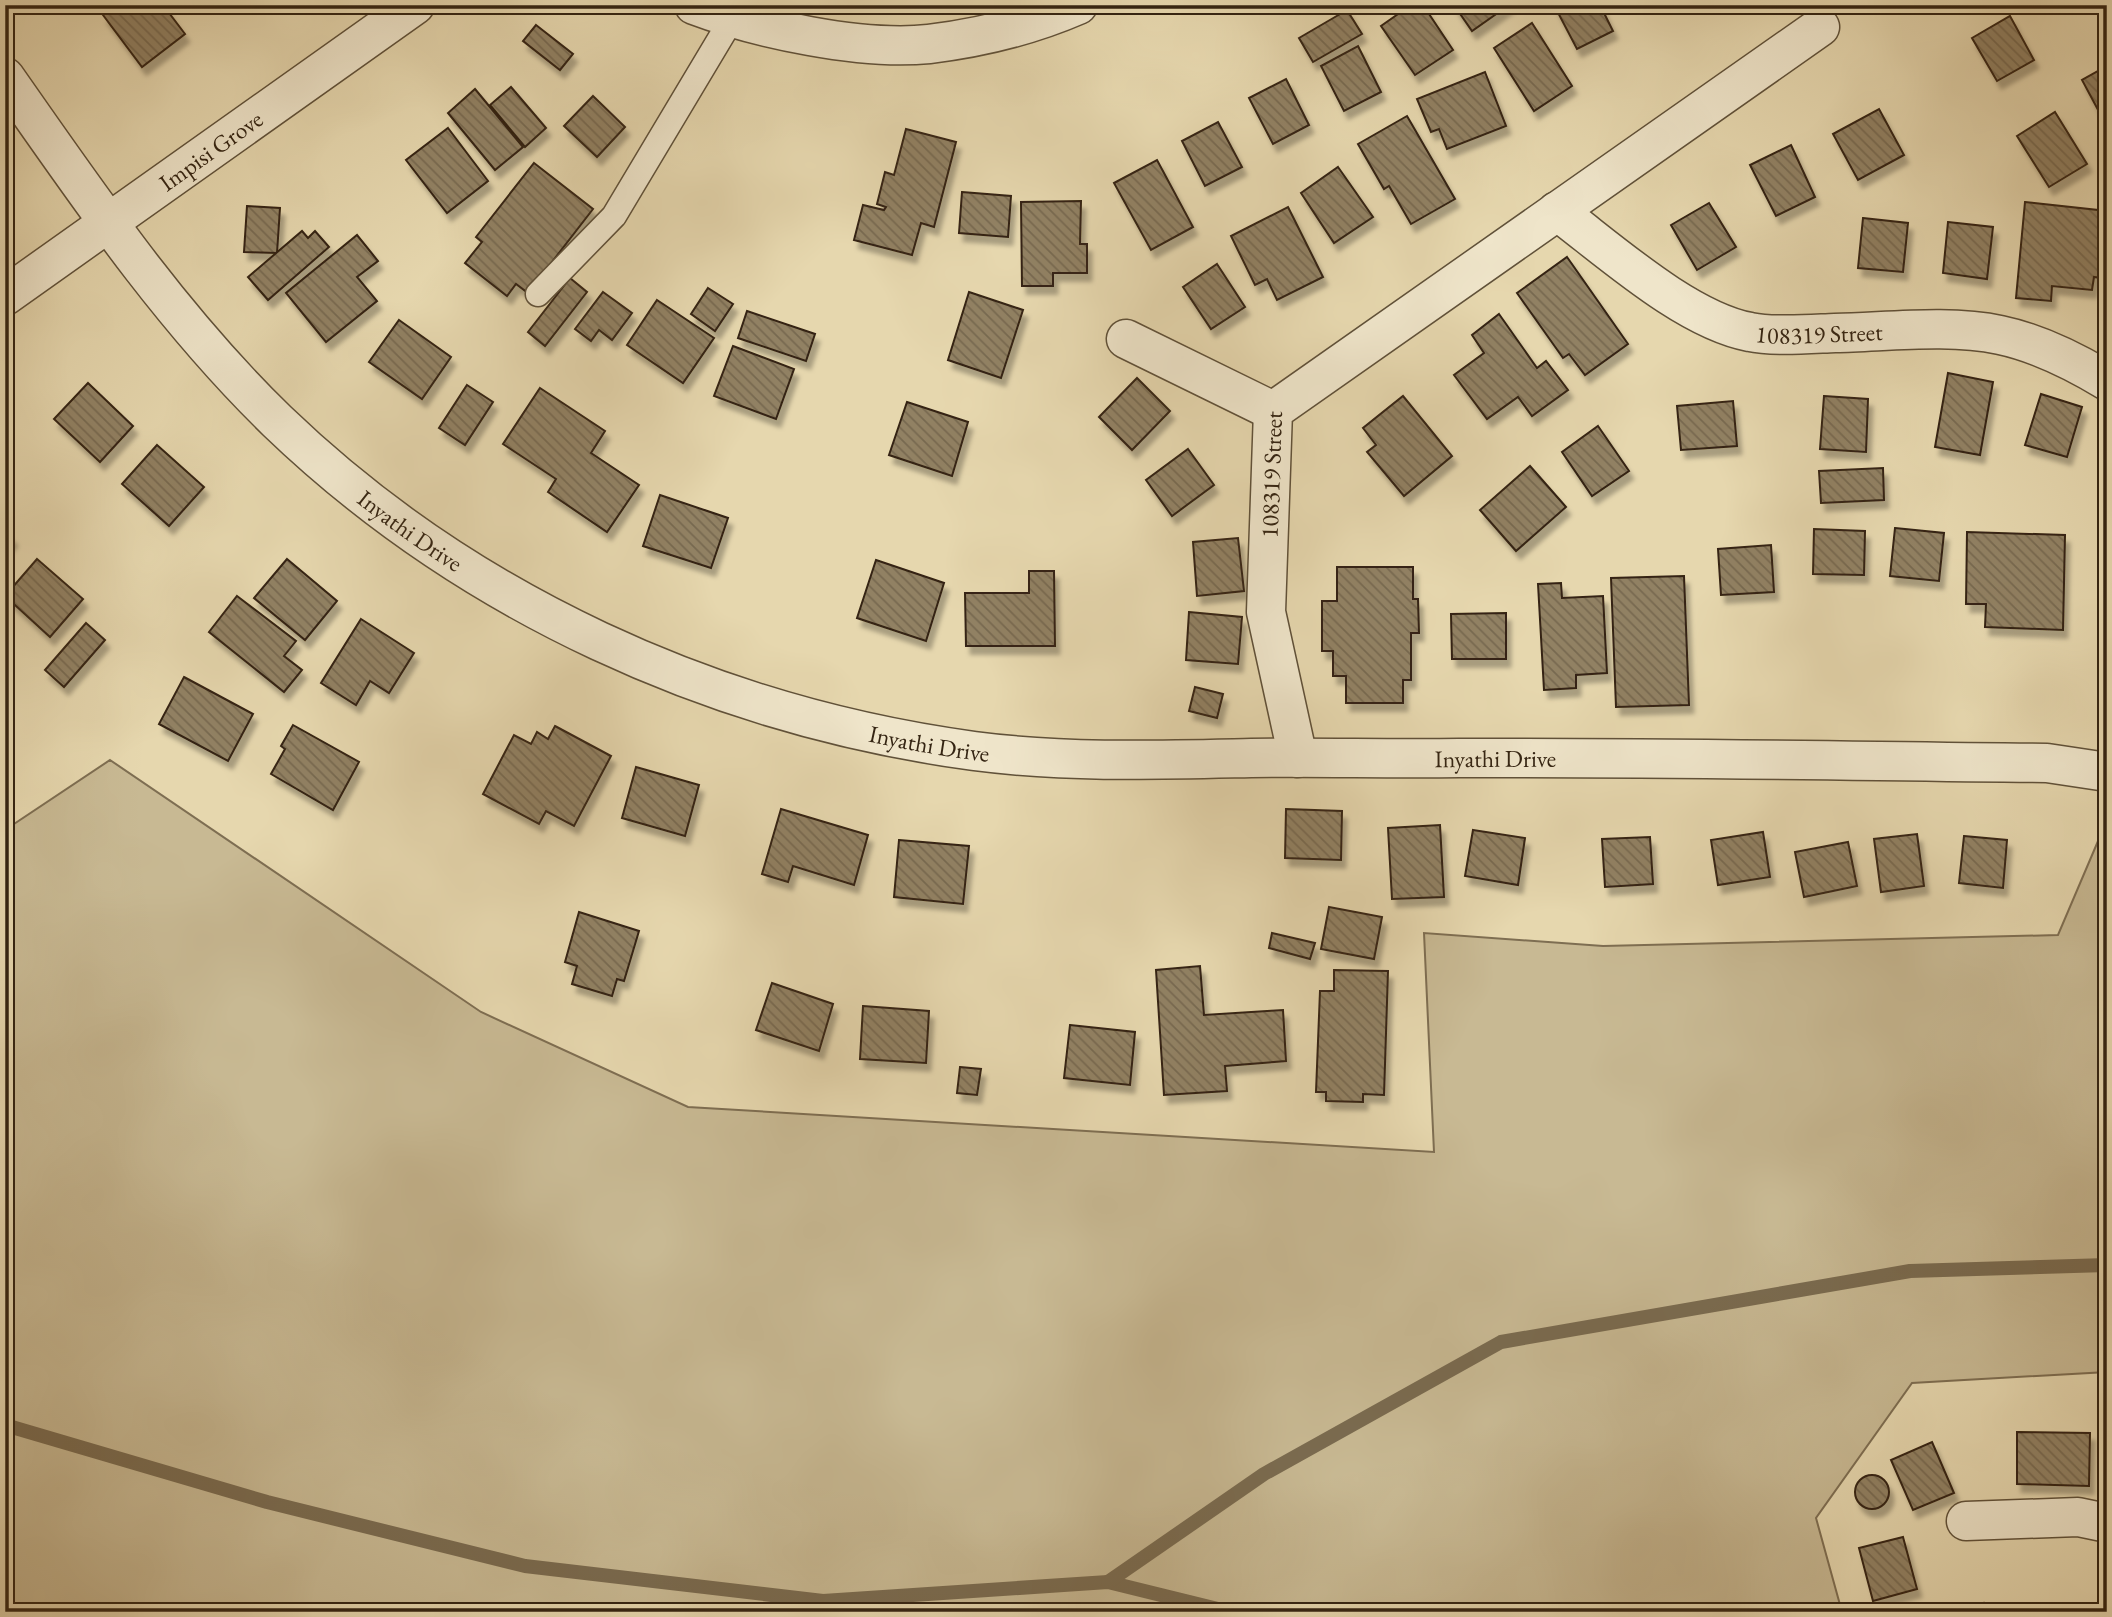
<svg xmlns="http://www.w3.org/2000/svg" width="2112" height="1617" viewBox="0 0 2112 1617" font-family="'EB Garamond',serif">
<defs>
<pattern id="building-back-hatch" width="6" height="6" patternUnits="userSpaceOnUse" patternTransform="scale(1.75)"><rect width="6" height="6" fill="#918163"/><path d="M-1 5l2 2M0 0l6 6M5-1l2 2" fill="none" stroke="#776950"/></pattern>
<filter id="shadow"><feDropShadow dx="4.5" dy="8" stdDeviation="2" flood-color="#0004"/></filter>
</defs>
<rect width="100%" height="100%" fill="#e6d7ae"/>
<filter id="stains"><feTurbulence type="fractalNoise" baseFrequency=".00286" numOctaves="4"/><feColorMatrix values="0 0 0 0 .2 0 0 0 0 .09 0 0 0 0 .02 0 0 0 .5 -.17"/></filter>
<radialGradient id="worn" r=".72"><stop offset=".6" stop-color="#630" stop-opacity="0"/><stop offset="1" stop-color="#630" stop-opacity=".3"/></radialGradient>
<path fill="#c8b993" stroke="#7e6e52" stroke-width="2" d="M110,760L481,1012L688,1107L1434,1152L1424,933L1603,946L2058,935L2107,820V1372L1912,1383L1816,1518L1842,1612H5V830Z"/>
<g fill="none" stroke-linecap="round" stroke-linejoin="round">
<g stroke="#7a6b50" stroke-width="14">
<path d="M5,1425L267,1502L525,1566L823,1601L1108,1582L1230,1612"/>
<path d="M1108,1582L1264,1474L1501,1342L1910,1271L2107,1265"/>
</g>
</g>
<g fill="url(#building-back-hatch)" stroke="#342412" stroke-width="2" filter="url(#shadow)">
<path d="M117,5H163L185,34L142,67L103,15Z"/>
<path d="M1411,5H1423L1453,50L1415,75L1381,26Z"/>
<path d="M1454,5H1509L1472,31Z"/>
<path d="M1554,5H1600L1613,31L1577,49Z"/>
<path d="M1347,10L1362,34L1313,62L1299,38Z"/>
<path d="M2010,16L2034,60L1997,81L1972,38Z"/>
<path d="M1532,23L1572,86L1534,111L1494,48Z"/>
<path d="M536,25L573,54L560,70L523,41Z"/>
<path d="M1358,46L1381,92L1344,111L1321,66Z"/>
<path d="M2107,66V120L2104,121L2082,80Z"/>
<path d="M1485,72L1506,126L1447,149L1439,129L1431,132L1417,99Z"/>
<path d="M1286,79L1309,125L1273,144L1249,98Z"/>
<path d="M511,87L546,128L525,147L490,105Z"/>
<path d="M475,89L523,147L495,170L448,113Z"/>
<path d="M593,96L625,127L597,157L564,126Z"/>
<path d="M1879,109L1904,155L1858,180L1833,134Z"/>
<path d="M2055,112L2087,164L2049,187L2017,136Z"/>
<path d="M1407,116L1455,199L1411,224L1389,186L1384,189L1358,144Z"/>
<path d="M1218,122L1242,167L1205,186L1182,141Z"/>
<path d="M448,128L488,181L447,213L406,160Z"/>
<path d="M906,129L956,142L934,227L921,223L912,255L854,240L863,205L884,210L886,207L877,204L885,172L894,175Z"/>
<path d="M1791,145L1815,197L1776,216L1750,165Z"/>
<path d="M1157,160L1193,227L1151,250L1114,183Z"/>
<path d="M534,163L593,209L528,293L516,284L507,296L465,263L482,242L476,237Z"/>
<path d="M1338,167L1373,217L1334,243L1301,193Z"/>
<path d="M962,192L1011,196L1008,237L959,233Z"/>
<path d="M1081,201L1080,244H1087V273H1053V286H1022L1021,202Z"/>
<path d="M2025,202L2107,211V279L2094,277L2092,290L2052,286L2051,301L2016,298Z"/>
<path d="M1709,203L1736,247L1697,270L1671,225Z"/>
<path d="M247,206L280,208L277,253L244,252Z"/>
<path d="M1288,207L1323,277L1277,300L1267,279L1255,285L1231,236Z"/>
<path d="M1863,218L1908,223L1903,272L1858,268Z"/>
<path d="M1948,222L1993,227L1987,279L1943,273Z"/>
<path d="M302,231L308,238L315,231L329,247L268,300L248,277Z"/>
<path d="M357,235L378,261L357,277L377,301L326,342L286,293Z"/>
<path d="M1567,257L1628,344L1585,375L1569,354L1563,358L1517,293Z"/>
<path d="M1217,264L1245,307L1211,329L1183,287Z"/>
<path d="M570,278L587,292L545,346L528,332Z"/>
<path d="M708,288L733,304L715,331L691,314Z"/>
<path d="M603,292L632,313L612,340L599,330L591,341L575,329Z"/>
<path d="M969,292L1023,310L1001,378L948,360Z"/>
<path d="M657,300L714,338L683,383L627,345Z"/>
<path d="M747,311L815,334L806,361L738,338Z"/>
<path d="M1499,314L1537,368L1546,361L1568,390L1532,416L1518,397L1487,419L1454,375L1484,353L1472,335Z"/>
<path d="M399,320L451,357L422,399L369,362Z"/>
<path d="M733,346L794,369L776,419L714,396Z"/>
<path d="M1948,373L1993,382L1980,455L1935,447Z"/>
<path d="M1137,378L1170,411L1132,450L1099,417Z"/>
<path d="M88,383L133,426L100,462L54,419Z"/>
<path d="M467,385L493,402L465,445L439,428Z"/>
<path d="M540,388L605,431L591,453L639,485L607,532L548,492L556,479L503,444Z"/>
<path d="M2041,394L2082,407L2067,457L2025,445Z"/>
<path d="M1403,396L1452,456L1404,496L1367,452L1376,445L1363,428Z"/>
<path d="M1824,396L1868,399L1866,452L1820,449Z"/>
<path d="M1733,401L1737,446L1681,450L1677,406Z"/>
<path d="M907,402L968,422L952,476L889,455Z"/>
<path d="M1598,426L1629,471L1592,496L1562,452Z"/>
<path d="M157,445L204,487L169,526L122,484Z"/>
<path d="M1188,449L1214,485L1172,516L1146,480Z"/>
<path d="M1530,466L1566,507L1516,551L1480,510Z"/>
<path d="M1883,468L1884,500L1821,503L1819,471Z"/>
<path d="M660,495L728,518L711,568L643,546Z"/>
<path d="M1895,528L1944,533L1939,581L1890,576Z"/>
<path d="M1814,529L1865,531L1864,575L1813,574Z"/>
<path d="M5,531L13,538L5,547Z"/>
<path d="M1967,532L2065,535L2063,630L1985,627L1986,604H1966Z"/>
<path d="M1238,538L1244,591L1197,596L1193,542Z"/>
<path d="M1771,545L1774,592L1721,595L1718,549Z"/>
<path d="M37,559L83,599L50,637L5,596Z"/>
<path d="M287,559L337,601L305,640L254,598Z"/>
<path d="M876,560L944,583L926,641L857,618Z"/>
<path d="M1337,567H1413V599H1418L1419,633H1411V680H1403V703H1346V676H1333V651H1322V601H1337Z"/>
<path d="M1029,571H1054L1055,646H966L965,593H1029Z"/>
<path d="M1684,576L1689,705L1616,707L1611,578Z"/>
<path d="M1561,583L1562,598L1603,596L1607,673L1576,675V688L1544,690L1538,584Z"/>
<path d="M237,596L296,641L284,656L302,670L284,692L209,632Z"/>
<path d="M1189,612L1242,617L1238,664L1186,660Z"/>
<path d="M1506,613V659H1452L1451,614Z"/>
<path d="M361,619L414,653L389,693L370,681L356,705L321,683Z"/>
<path d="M86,623L105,640L64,687L45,670Z"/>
<path d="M184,677L253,714L228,761L159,724Z"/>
<path d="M1195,687L1223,694L1217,718L1189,711Z"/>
<path d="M293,725L359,762L333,810L271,774L285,749L281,746Z"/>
<path d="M555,726L611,756L574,826L546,811L539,824L483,794L514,735L531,744L537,732L548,739Z"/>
<path d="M636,767L699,785L685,836L622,818Z"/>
<path d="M781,809L868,835L854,885L793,866L788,882L762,874Z"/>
<path d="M1286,809L1342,811L1341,860L1285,858Z"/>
<path d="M1440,825L1444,897L1392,899L1388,828Z"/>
<path d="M1473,830L1525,838L1518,885L1465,876Z"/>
<path d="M1763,832L1770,877L1718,885L1711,840Z"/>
<path d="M1917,834L1924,886L1881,892L1874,839Z"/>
<path d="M1964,836L2007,840L2003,888L1959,883Z"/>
<path d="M1650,837L1653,884L1605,887L1602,839Z"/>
<path d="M899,840L969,846L963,904L894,897Z"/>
<path d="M1848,842L1857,886L1804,897L1795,852Z"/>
<path d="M1329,907L1382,917L1374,959L1321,949Z"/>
<path d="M579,912L639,931L624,981L617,979L612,996L572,984L577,966L565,962Z"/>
<path d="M1272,933L1315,943L1310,959L1269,948Z"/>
<path d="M1200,966L1204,1015L1283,1010L1286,1061L1225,1066L1227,1091L1164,1095L1156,970Z"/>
<path d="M1334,970L1388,971L1384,1095L1363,1094V1102L1326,1101V1092H1316L1320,991H1334Z"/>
<path d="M772,983L833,1004L819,1051L756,1030Z"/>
<path d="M863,1006L929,1011L926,1063L860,1059Z"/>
<path d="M1070,1025L1135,1032L1130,1085L1064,1078Z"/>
<path d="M960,1067L981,1069L977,1095L957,1093Z"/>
<path d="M2017,1432L2090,1433L2089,1486L2017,1484Z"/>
<path d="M1932,1442L1954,1493L1913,1510L1891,1460Z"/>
<circle cx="1872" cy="1492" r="17"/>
<path d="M1903,1537L1917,1589L1873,1601L1859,1548Z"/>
<path d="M1984,1603L1992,1612H1975Z"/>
</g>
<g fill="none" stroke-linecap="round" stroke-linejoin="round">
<defs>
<path id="service" d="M538,294L614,216L733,17"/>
<g id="minor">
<path d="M694,5C758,29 861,51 929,44C979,38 1032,25 1078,5"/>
<path id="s1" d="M5,77C89,197 171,318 277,421C466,603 715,716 974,751C1066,763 1159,760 1251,758C1320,757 1389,759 1459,758C1655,757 1851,761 2047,763L2107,772"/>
<path id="s2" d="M1557,211C1609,250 1686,320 1750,332C1773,337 1810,334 1835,333C1887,332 1949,324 2000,335C2038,343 2074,361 2107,381"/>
<path id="s3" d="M5,296L415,5"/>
<path d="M1126,339L1273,411"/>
<path id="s4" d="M1298,758L1266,612L1273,411L1820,27"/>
<path d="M1966,1521L2078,1517L2107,1523"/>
</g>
</defs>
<use href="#service" stroke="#605139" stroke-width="27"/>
<use href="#minor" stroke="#605139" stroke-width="41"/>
<use href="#service" stroke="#efe5ca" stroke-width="24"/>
<use href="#minor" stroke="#efe5ca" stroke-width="38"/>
</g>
<g text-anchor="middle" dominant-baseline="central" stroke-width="6" stroke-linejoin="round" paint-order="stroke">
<g font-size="24" fill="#342412" stroke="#efe5ca">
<text stroke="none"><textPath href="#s3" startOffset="252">Impisi Grove</textPath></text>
<text stroke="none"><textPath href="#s2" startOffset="299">108319 Street</textPath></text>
<text stroke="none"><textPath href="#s4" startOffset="287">108319 Street</textPath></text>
<text stroke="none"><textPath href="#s1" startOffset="612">Inyathi Drive</textPath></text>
<text stroke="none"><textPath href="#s1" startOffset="1178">Inyathi Drive</textPath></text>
<text stroke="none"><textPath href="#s1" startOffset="1745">Inyathi Drive</textPath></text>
</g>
</g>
<rect width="2112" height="1617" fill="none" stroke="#e6d7ae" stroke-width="28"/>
<rect x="7" y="7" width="2098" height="1603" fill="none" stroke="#342412" stroke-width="3.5"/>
<rect x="14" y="14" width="2084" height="1589" fill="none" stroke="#342412" stroke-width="2"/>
<rect width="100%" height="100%" filter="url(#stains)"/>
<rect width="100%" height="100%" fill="url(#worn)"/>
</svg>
